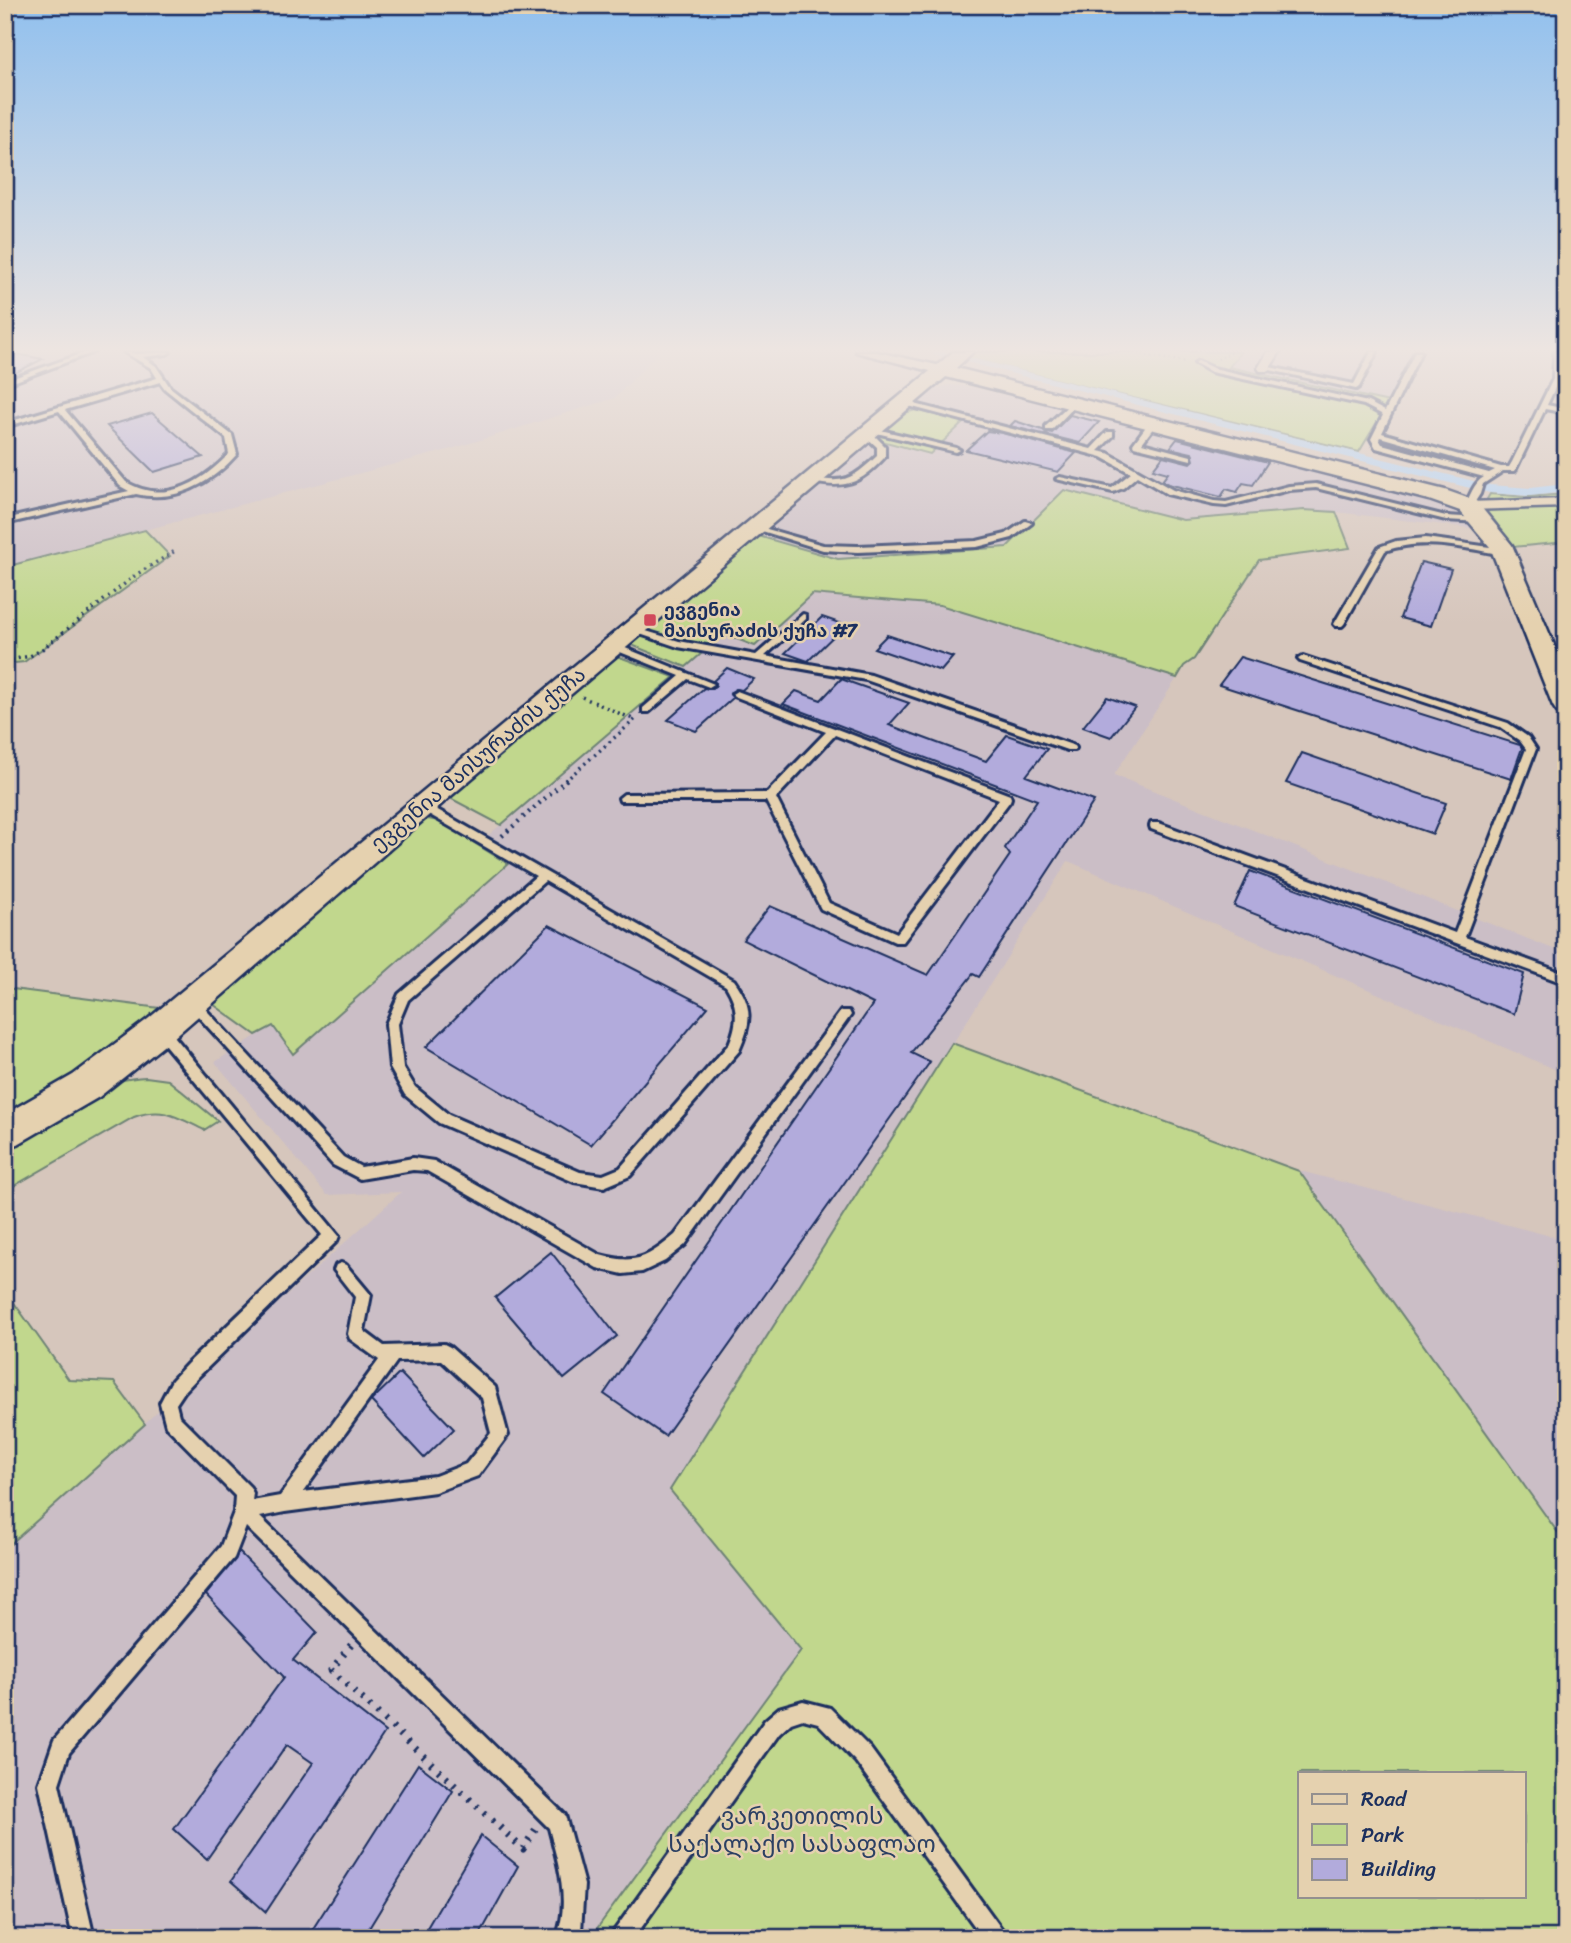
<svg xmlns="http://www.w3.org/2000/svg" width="1571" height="1943" viewBox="0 0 1571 1943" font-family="Sriracha,'Noto Sans Georgian',sans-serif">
<rect width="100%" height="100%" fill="#d6c6bc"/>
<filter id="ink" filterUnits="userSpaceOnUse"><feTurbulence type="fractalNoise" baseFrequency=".0143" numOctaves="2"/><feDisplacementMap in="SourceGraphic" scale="14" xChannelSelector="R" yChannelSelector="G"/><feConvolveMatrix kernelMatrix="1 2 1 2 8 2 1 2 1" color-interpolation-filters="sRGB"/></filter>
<g filter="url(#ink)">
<g fill="#cbbec6">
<path d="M5,352H659L615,398L448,450L5,567Z"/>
<path d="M1241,352H1412L1389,402L1228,367Z"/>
<path d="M949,385L971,387L1419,494L1462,511L1478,529L1336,512L1304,510L1183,520L1064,490L1007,547L838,559L755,535L871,438L930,454L970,416L916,402L926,392Z"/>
<path d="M812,594L940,605L1177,678L1114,775L1566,954V1074L1068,861L671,1490L801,1650L589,1938H5V1549L401,1192L327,1195L215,1062L273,1025L294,1053L508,865L477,845L724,634L755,646Z"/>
<path d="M1300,1171L1566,1240V1544Z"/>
</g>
<g fill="#c1d78d" stroke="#6e8376" stroke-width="2" fill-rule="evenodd">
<path d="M973,352H1241L1229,367L1389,402L1359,452L966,358Z"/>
<path d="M916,410L964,422L930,454L871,438L901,414Z"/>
<path d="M1064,490L1183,520L1304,510L1336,512L1350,548L1259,560L1194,659L1184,666L1177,678L940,605L812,594L755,646L724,634L686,667L629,644L755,535L838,559L1007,547Z"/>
<path d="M1490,494L1526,497L1566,494V542L1512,547L1494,520L1480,511Z"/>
<path d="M145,530L170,556L24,662L5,664V567Z"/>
<path d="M617,656L674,677L501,825L450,798Z"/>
<path d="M428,819L439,821L508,864L293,1054L273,1026L256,1035L210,1002L419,821Z"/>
<path d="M5,988L167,1009L100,1061L5,1121Z"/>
<path d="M952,1043L1299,1171L1566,1544V1938H590L801,1650L670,1490ZM1300,1773H1524V1896H1300Z"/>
<path d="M146,1077L168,1080L218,1121L204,1130C177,1117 163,1106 134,1117L5,1191V1144C49,1117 93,1079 146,1077Z"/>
<path d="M5,1290L69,1380L114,1382L145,1424L5,1549Z"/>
</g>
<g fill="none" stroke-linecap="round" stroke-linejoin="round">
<path fill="#afd2f7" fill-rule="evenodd" d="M926,352H946L1490,485L1530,488L1566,484V492L1530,496L1490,493Z"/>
</g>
<g fill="#b2abdc" stroke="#1b2f5e" stroke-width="2">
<path d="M5,352L43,359L5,378Z"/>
<path d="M152,413L203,457L154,472L107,426Z"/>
<path d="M1070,415L1099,422L1080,443L1010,426L1015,421L1052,433Z"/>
<path d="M987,431L1002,433L1076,453L1058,472L966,450Z"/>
<path d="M1177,439L1185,441L1268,462L1253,485L1243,483L1237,492L1226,489L1221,497L1168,484L1162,481L1168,473L1153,469L1163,456L1190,463L1194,460L1192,453L1170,448Z"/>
<path d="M1421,562L1451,569L1431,626L1400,618Z"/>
<path d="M822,617L845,625L808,661L785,653Z"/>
<path d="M887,635L953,657L941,671L874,648Z"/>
<path d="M1240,657L1520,745L1522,748L1511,779L1219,685Z"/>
<path d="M727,668L754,679L742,690L736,689L731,692L733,698L696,731L668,720L704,688L710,689L715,686L716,683L713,681Z"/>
<path d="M841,679L909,703L889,725L986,761L1007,735L1047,749L1026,776L1094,801L979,977L973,974L911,1053L930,1062L665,1436L604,1394L873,1004L743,940L770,906L928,975L1010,855L1005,848L1037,800L783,704L796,691L821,700Z"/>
<path d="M1107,697L1135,707L1111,737L1083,727Z"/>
<path d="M1302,753L1446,803L1433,834L1286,783Z"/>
<path d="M1250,871L1524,974L1514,1014L1234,906Z"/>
<path d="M549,925L708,1007L591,1145L426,1047Z"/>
<path d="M551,1252L617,1336L564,1379L495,1298Z"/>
<path d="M400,1373L454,1429L424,1458L371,1401Z"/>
<path d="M239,1552L317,1632L293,1660L385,1732L266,1912L231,1881L313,1763L287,1745L207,1859L174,1829L284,1677L206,1595Z"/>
<path d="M418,1764L453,1791L363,1938H307Z"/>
<path d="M481,1836L518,1866L478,1938H421Z"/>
</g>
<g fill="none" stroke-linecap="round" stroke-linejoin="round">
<defs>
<g id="lane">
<path d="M86,352H94L5,385V381Z"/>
<path d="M124,352L137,354L170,352L167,354L143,357L156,366L170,387L232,435L237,454C211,484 175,503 136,494L5,524V519L129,491L120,486L59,411L5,427V423L157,378L151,368ZM160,382L165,389L226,438L229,454C201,483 165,505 126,482L65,410Z"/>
<path d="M1371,352H1377L1359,387L1356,389L1261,368L1264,366L1354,384Z"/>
<path d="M1415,352H1421L1382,433L1501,467H1509L1512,462L1553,379L1554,352H1560L1559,379L1547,405L1566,409V413L1545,409L1515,471H1503L1483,484L1480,494L1471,508L1464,506C1471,496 1473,483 1484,477L1376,448L1371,439L1383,415L1364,405L1211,372L1195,363L1198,361L1213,368L1368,402L1385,411ZM1380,437L1495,470L1489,473L1382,444L1379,439Z"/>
<path d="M903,401L1091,449L1107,432H1113V436L1098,451L1108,453L1173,490L1214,501L1226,502L1289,486L1316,484L1446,516L1480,518L1484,520L1480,522L1446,520L1316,488L1289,490L1226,506L1214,505L1167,494L1137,476L1123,488L1113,492L1056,479L1060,477L1112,488L1131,473L1102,457L901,404V402Z"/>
<path d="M1072,402L1078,403L1052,430H1046V426Z"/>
<path d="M1150,421L1157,423L1142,443L1191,456V460L1134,446L1133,444Z"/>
<path d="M868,427L956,448L960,450L956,452L868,431Z"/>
<path d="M864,431H870L885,446V457C860,484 845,490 809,481V477H812C845,485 853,478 877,456V447L864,435Z"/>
<path d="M1025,521L1032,523L1012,538L977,547L858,552L823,550L749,527L753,525L823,545L858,546L977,541L1006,534Z"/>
<path d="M1426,538L1504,549L1508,552L1504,555C1464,548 1424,537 1385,551L1344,624L1342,626H1336L1334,624L1379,547L1396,541Z"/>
<path d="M803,614L806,615V619L765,656L871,675L1075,746L1076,748L1075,750H1067L866,680L678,647L628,630L633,627L679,641L756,655Z"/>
<path d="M613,643L714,684L709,687L688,679L649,712H643V708L680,676L610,648L608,646Z"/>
<path d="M1303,656L1508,723L1528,737L1536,749L1465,937L1566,974V984L1151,829L1150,826L1151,823H1159L1455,933L1526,749L1520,741L1500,727L1300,661L1298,659Z"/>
<path d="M737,691L1010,795L1011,798L1010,801L903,942H895L821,909L766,801H620L619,798L624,794L767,793L826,732L734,696L732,694ZM835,735L999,799L897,933L829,903L776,798Z"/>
<path d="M422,801L734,980C753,1006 752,1022 739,1051L630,1176L604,1187L574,1182L439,1123L405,1095L390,1068L386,1024L399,994L536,876L418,808L417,805ZM545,881L726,986C739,1007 738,1022 729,1044L620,1168L603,1175L580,1172L449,1115L415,1087L403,1067L398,1024L408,1000Z"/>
<path d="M192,997L196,999L343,1157L361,1167L413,1158L434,1161L600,1255C636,1265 647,1258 675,1235L841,1011H849L851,1015L685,1245L665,1261L642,1272L623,1274L597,1268L427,1171L413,1170L360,1179L333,1165L188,1005L186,1002L188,999Z"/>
<path d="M160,1024L165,1025L339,1236L337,1241L200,1375L184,1392L176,1404L179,1416L250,1487L253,1493L252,1501L280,1496L379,1360L350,1339L348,1334L355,1297L334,1270L336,1265L341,1263L346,1265L371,1295L364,1331L384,1346L444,1344L450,1347L495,1387L508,1435L478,1476L435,1492L285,1512L260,1517L565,1815L584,1885L581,1931L578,1938H556C571,1901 558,1864 549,1828L246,1527L234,1558L69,1753L59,1784L94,1938H73L39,1784L54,1740L221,1546L234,1512L235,1496L166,1426L160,1403L172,1380L188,1363L322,1235L155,1033L154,1029L155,1025ZM441,1360L482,1398L491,1433L466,1464L435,1476L303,1492L397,1361Z"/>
<path d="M803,1701L830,1708L870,1748L1003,1931L1006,1938H983L856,1762L818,1723L803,1719L791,1723L779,1734L634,1938H611L614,1931L765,1720L779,1708Z"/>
</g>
<g id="street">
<path d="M856,352H877L946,367L948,370L942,374Z"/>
<path d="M1268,352H1280L1268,371H1260L1258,368Z"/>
<path d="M1566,499V507L1468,510L1461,506L1468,502Z"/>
</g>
<path id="secondary" d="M953,352H973L956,368L1445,490L1476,501L1512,545L1566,673V714L1557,712L1553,706L1490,547L1460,511L1429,500L946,377L451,796L172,1039L99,1097L18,1144L5,1149V1114L73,1075L148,1019Z"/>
</defs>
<use href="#lane" stroke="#1b2f5e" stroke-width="6"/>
<use href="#street" stroke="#1b2f5e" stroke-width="5"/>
<use href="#secondary" stroke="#1b2f5e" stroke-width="5"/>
<g stroke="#1b2f5e" stroke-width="2.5" stroke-dasharray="1 3.5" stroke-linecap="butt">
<path d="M1125,352L1186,362"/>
<path d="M1218,359L1232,352"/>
</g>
<g stroke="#1b2f5e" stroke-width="3.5" stroke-dasharray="2 4.5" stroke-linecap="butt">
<path d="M5,661L30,656L41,650L137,574L175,551"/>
<path d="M582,697L635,720"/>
<path d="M565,781L638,717"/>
</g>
<path stroke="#1b2f5e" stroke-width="4.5" stroke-dasharray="2 5" stroke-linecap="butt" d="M502,836L567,779"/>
<path stroke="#1b2f5e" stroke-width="7" stroke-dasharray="2.5 8" stroke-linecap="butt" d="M351,1645L331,1670L523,1849L537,1827"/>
<use href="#lane" fill="#e5d1af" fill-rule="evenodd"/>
<use href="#street" fill="#e5d1af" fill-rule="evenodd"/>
<use href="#secondary" fill="#e5d1af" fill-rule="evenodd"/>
</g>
</g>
<linearGradient id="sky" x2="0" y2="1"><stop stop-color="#91c0ee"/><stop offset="0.56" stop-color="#ede5e1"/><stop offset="1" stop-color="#ede5e1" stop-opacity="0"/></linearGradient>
<rect width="1571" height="624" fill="url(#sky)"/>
<rect fill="#d1495b" stroke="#e5d1af" stroke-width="2.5" x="643" y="613" width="14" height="14" rx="3.5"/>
<g text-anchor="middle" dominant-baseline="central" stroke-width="5" stroke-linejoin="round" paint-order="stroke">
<g font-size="18" font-weight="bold" fill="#1b2f5e" stroke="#e5d1af" text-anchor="start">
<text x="664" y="610">ევგენია<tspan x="664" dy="21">მაისურაძის ქუჩა #7</tspan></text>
</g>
<g font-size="21" fill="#1b2f5e" stroke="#e5d1af">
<text transform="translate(478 759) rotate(-40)">ევგენია მაისურაძის ქუჩა</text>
</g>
<g font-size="24" fill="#2c4063" stroke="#e5d1af">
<text x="802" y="1816">ვარკეთილის<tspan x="802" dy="28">საქალაქო სასაფლაო</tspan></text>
</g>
</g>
<rect width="1571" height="1943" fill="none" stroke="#e5d1af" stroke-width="28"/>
<rect x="14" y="14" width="1543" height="1915" fill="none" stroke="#1b2f5e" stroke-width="2.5" filter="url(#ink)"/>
<rect x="1298" y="1772" width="228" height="126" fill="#e5d1af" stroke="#94908f" stroke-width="2"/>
<rect x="1312" y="1794" width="35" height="10" fill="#e5d1af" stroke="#94908f" stroke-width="2"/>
<text x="1361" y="1806" font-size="21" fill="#1b2f5e">Road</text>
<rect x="1312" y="1824" width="35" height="21" fill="#c1d78d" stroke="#94908f" stroke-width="2"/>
<text x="1361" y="1842" font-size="21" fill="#1b2f5e">Park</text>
<rect x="1312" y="1859" width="35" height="21" fill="#b2abdc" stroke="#94908f" stroke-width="2"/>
<text x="1361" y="1876" font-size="21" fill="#1b2f5e">Building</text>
</svg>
